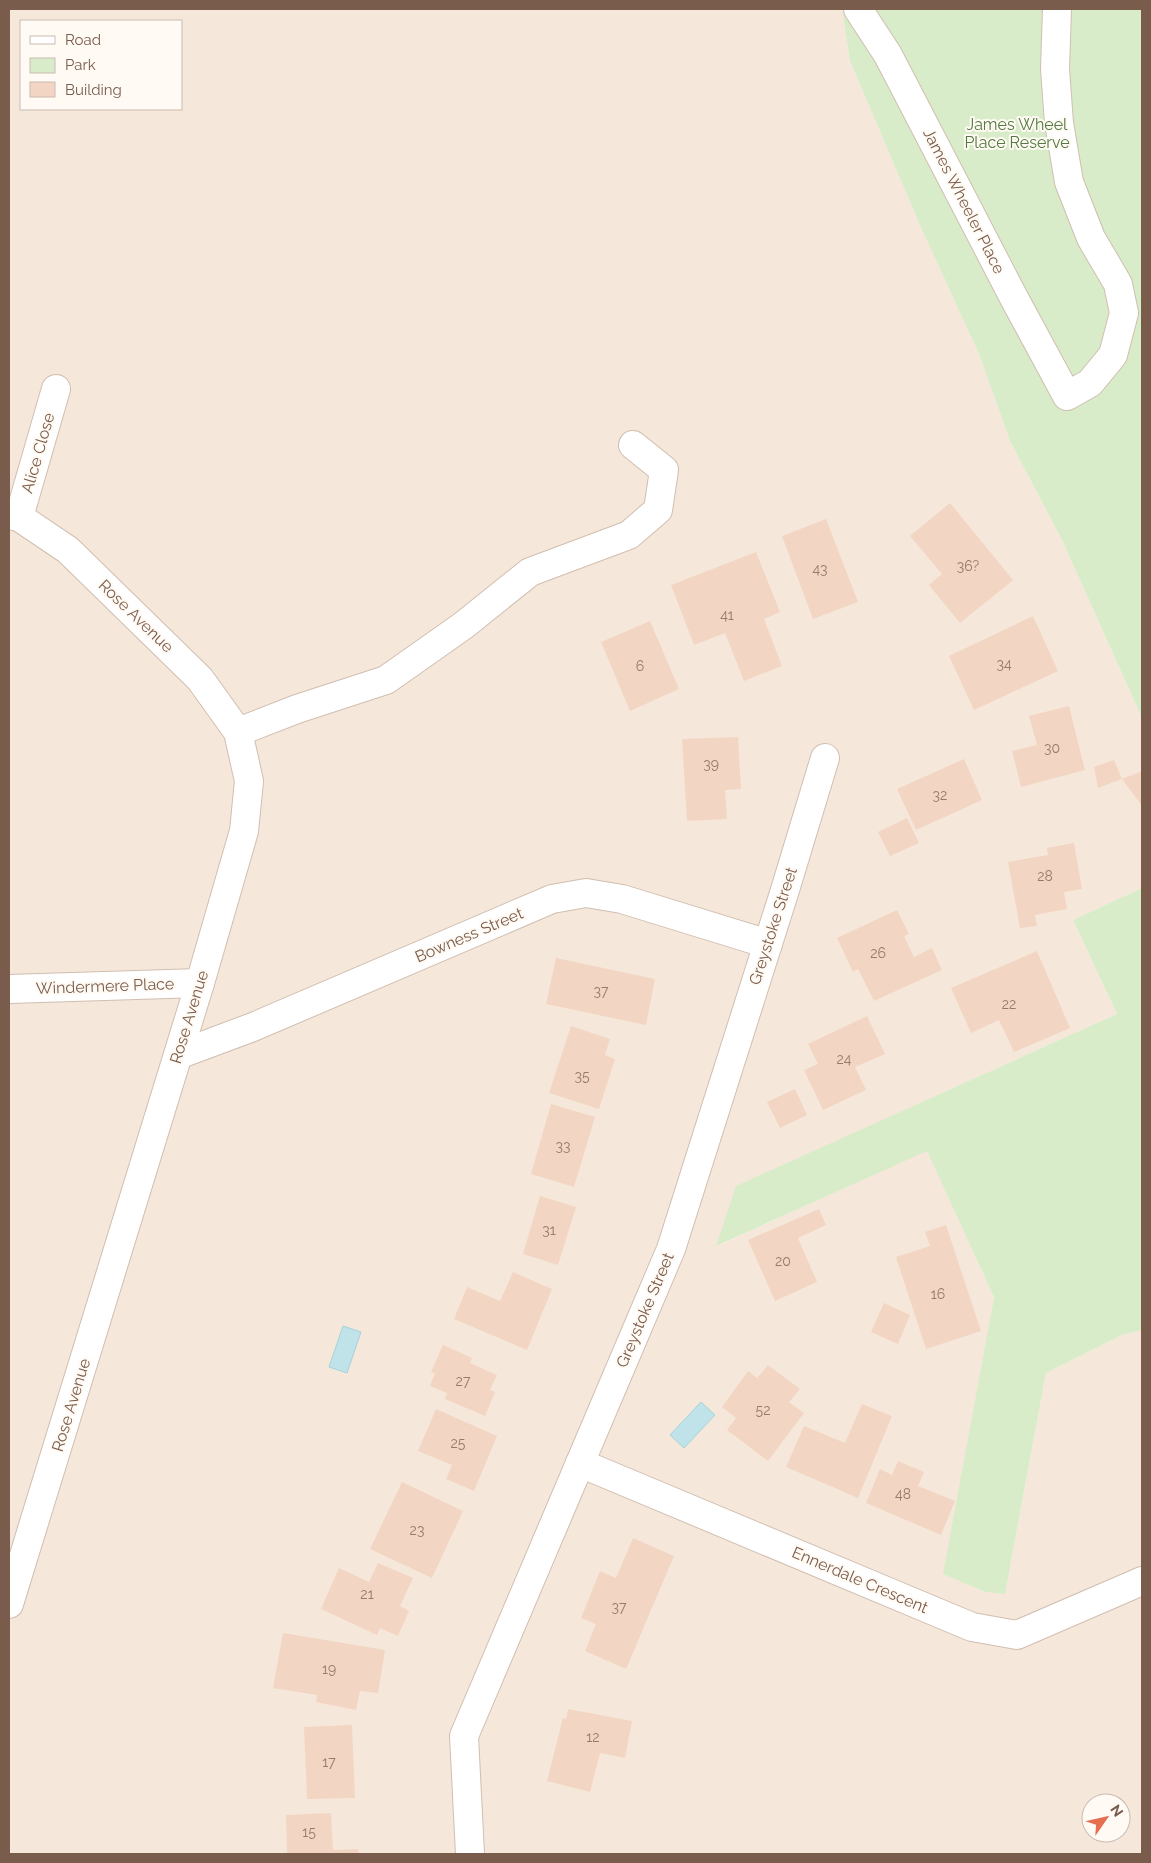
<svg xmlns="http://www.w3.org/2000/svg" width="1151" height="1863" viewBox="0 0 1151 1863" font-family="Raleway,sans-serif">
<rect width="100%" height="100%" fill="#fdf6ec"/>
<path fill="#f5e8da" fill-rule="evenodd" d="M9,9H842L850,61L922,230L979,354L1010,441L1062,540L1142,718V888L1073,920L1117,1014L914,1106L717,1246L927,1150L994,1297L944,1574L985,1592L1005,1594L1046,1373L1122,1335L1142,1330V1854H9ZM21,21H181V109H21ZM1091,1803H1121V1833H1091Z"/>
<g fill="#d8ecc9">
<path d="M842,9H1142V718L1062,540L1010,441L979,354L922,230L850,61Z"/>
<path d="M1142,888V1330L1122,1335L1046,1373L1005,1594L985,1592L943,1574L994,1297L927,1151L716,1246L736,1186L1117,1014L1073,920Z"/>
</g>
<g fill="#bfe3e8" stroke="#a5d3da">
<path d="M343,1326L361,1332L347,1373L329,1367Z"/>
<path d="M701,1402L715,1415L684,1448L670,1435Z"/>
</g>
<g fill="#f3d5c3">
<path d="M950,503L1013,580L960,623L929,585L942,574L910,536Z"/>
<path d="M826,519L858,602L813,619L782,536Z"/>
<path d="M756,552L780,612L764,619L782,666L744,681L725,633L694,645L671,585Z"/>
<path d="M1033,616L1058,671L974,710L949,656Z"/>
<path d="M650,621L679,689L630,711L601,642Z"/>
<path d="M1069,706L1085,770L1021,787L1012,751L1037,745L1029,716Z"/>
<path d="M738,737L741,789L725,790L727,819L687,821L682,739Z"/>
<path d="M964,759L982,800L916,830L897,789Z"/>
<path d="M1114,760L1122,779L1098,788L1094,767Z"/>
<path d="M1142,771V806L1122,779Z"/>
<path d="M907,818L919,843L890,856L878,832Z"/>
<path d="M1074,843L1082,889L1064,892L1067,909L1035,915L1037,926L1020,928L1008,862L1048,855L1047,848Z"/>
<path d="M897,910L909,934L904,936L914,957L932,948L942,970L874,1001L858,969L853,972L837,938Z"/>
<path d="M1037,951L1070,1028L1014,1052L999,1020L971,1033L951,988Z"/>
<path d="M556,958L655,979L646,1025L546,1004Z"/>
<path d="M867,1016L885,1054L855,1067L866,1090L823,1110L804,1070L818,1064L808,1044Z"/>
<path d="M571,1026L610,1039L605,1055L615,1059L599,1109L549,1093Z"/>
<path d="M795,1089L807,1115L780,1128L767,1102Z"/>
<path d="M551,1104L595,1117L574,1187L531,1174Z"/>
<path d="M540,1196L576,1207L558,1265L523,1254Z"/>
<path d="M819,1209L826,1225L798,1238L817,1282L775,1301L748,1240Z"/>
<path d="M946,1225L981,1331L926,1349L896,1257L930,1246L925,1232Z"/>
<path d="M513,1272L552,1289L527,1350L454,1319L467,1287L500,1301Z"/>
<path d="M884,1303L910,1315L898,1344L871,1332Z"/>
<path d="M443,1345L472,1358L470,1363L497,1375L490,1390L495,1392L485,1416L445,1399L447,1393L430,1386L435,1373L431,1372Z"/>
<path d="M768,1365L800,1389L789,1402L804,1413L768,1461L727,1430L736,1418L722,1407L748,1371L757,1378Z"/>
<path d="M862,1404L892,1416L858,1498L786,1467L804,1426L845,1443Z"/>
<path d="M436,1409L497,1436L474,1491L446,1479L452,1465L418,1451Z"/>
<path d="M898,1461L924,1472L918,1486L955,1501L941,1535L866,1503L880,1469L892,1475Z"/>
<path d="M402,1482L463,1511L432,1578L370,1549Z"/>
<path d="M633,1538L674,1556L626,1669L585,1651L596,1624L581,1618L600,1571L616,1578Z"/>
<path d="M378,1563L413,1578L400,1606L409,1611L398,1636L380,1628L377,1635L321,1609L339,1568L369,1582Z"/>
<path d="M283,1633L385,1650L378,1693L360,1691L356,1710L316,1702L317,1695L273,1688Z"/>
<path d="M568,1709L632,1721L625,1758L600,1753L590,1792L547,1781L563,1718L566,1719Z"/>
<path d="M352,1725L355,1798L307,1799L304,1727Z"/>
<path d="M331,1813L333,1850L358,1849L359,1854H287L286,1815Z"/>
</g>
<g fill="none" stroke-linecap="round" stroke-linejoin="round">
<defs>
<g id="minor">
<path d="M858,9L888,55L1014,298L1067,396L1090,383L1113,355L1124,313L1118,284L1091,238L1069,182L1059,123L1055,69L1057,9"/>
<path d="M9,515L19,517L68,550L200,679L238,732L249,781L244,831L200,983L9,1604"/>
<path d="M19,517L56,389"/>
<path d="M238,732L297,709L386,680L464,625L530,572L629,535L658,510L664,470L633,445"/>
<path d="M9,989L200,983"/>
<path d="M178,1055L253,1027L552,899L586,893L622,899L768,944"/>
<path d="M580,1463L972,1627L1017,1635L1142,1581"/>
<path d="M470,1854L464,1736L671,1249L785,890L825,758"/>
</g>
</defs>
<use href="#minor" stroke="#d1beb0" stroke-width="30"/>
<use href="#minor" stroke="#fff" stroke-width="28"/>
</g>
<g text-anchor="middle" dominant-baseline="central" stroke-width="4" stroke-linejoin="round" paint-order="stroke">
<g font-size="14" fill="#987a6a">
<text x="968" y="566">36?</text>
<text x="820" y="569">43</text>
<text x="727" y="615">41</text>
<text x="1004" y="664">34</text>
<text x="640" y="666">6</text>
<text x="1052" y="748">30</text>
<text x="711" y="764">39</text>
<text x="940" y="795">32</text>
<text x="1045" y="876">28</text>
<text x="878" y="953">26</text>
<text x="601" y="991">37</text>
<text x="1009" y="1004">22</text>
<text x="844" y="1059">24</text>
<text x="582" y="1076">35</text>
<text x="563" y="1146">33</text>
<text x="549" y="1230">31</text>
<text x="783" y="1261">20</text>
<text x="938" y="1294">16</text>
<text x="463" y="1381">27</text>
<text x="763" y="1410">52</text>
<text x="458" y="1443">25</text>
<text x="903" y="1494">48</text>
<text x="417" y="1530">23</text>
<text x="367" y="1594">21</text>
<text x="619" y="1607">37</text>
<text x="329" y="1669">19</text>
<text x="593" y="1737">12</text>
<text x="329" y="1762">17</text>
<text x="309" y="1832">15</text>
</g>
<g font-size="16" fill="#537a41" stroke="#fffaf3">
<text x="1017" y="124">James Wheel<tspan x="1017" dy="18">Place Reserve</tspan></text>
</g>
<g font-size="16" fill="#7a5c4d" stroke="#fffaf3">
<text transform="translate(964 201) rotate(63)">James Wheeler Place</text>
<text transform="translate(38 453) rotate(-74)">Alice Close</text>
<text transform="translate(136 616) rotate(44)">Rose Avenue</text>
<text transform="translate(773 926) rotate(-72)">Greystoke Street</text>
<text transform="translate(469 935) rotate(-23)">Bowness Street</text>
<text transform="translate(105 986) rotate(-2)">Windermere Place</text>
<text transform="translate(189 1017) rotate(-73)">Rose Avenue</text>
<text transform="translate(645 1310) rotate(-67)">Greystoke Street</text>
<text transform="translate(71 1405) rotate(-73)">Rose Avenue</text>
<text transform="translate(860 1580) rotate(23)">Ennerdale Crescent</text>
</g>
</g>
<rect width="1151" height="1863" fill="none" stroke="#7a5c4d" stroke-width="20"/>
<rect x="20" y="20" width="162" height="90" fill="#fffaf3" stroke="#cabbb1"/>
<rect x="30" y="36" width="25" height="8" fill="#ffffff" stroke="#cabbb1"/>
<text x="65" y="45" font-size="15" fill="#7a5c4d">Road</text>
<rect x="30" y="58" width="25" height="15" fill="#d8ecc9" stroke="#cabbb1"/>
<text x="65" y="70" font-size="15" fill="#7a5c4d">Park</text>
<rect x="30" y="82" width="25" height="15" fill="#f3d5c3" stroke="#cabbb1"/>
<text x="65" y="95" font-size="15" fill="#7a5c4d">Building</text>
<g transform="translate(1106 1818) rotate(56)"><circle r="24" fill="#fffaf3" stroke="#cabbb1"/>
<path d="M0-4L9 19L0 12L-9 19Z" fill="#e76f51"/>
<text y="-8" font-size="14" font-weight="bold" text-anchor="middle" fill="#7a5c4d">N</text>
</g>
</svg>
